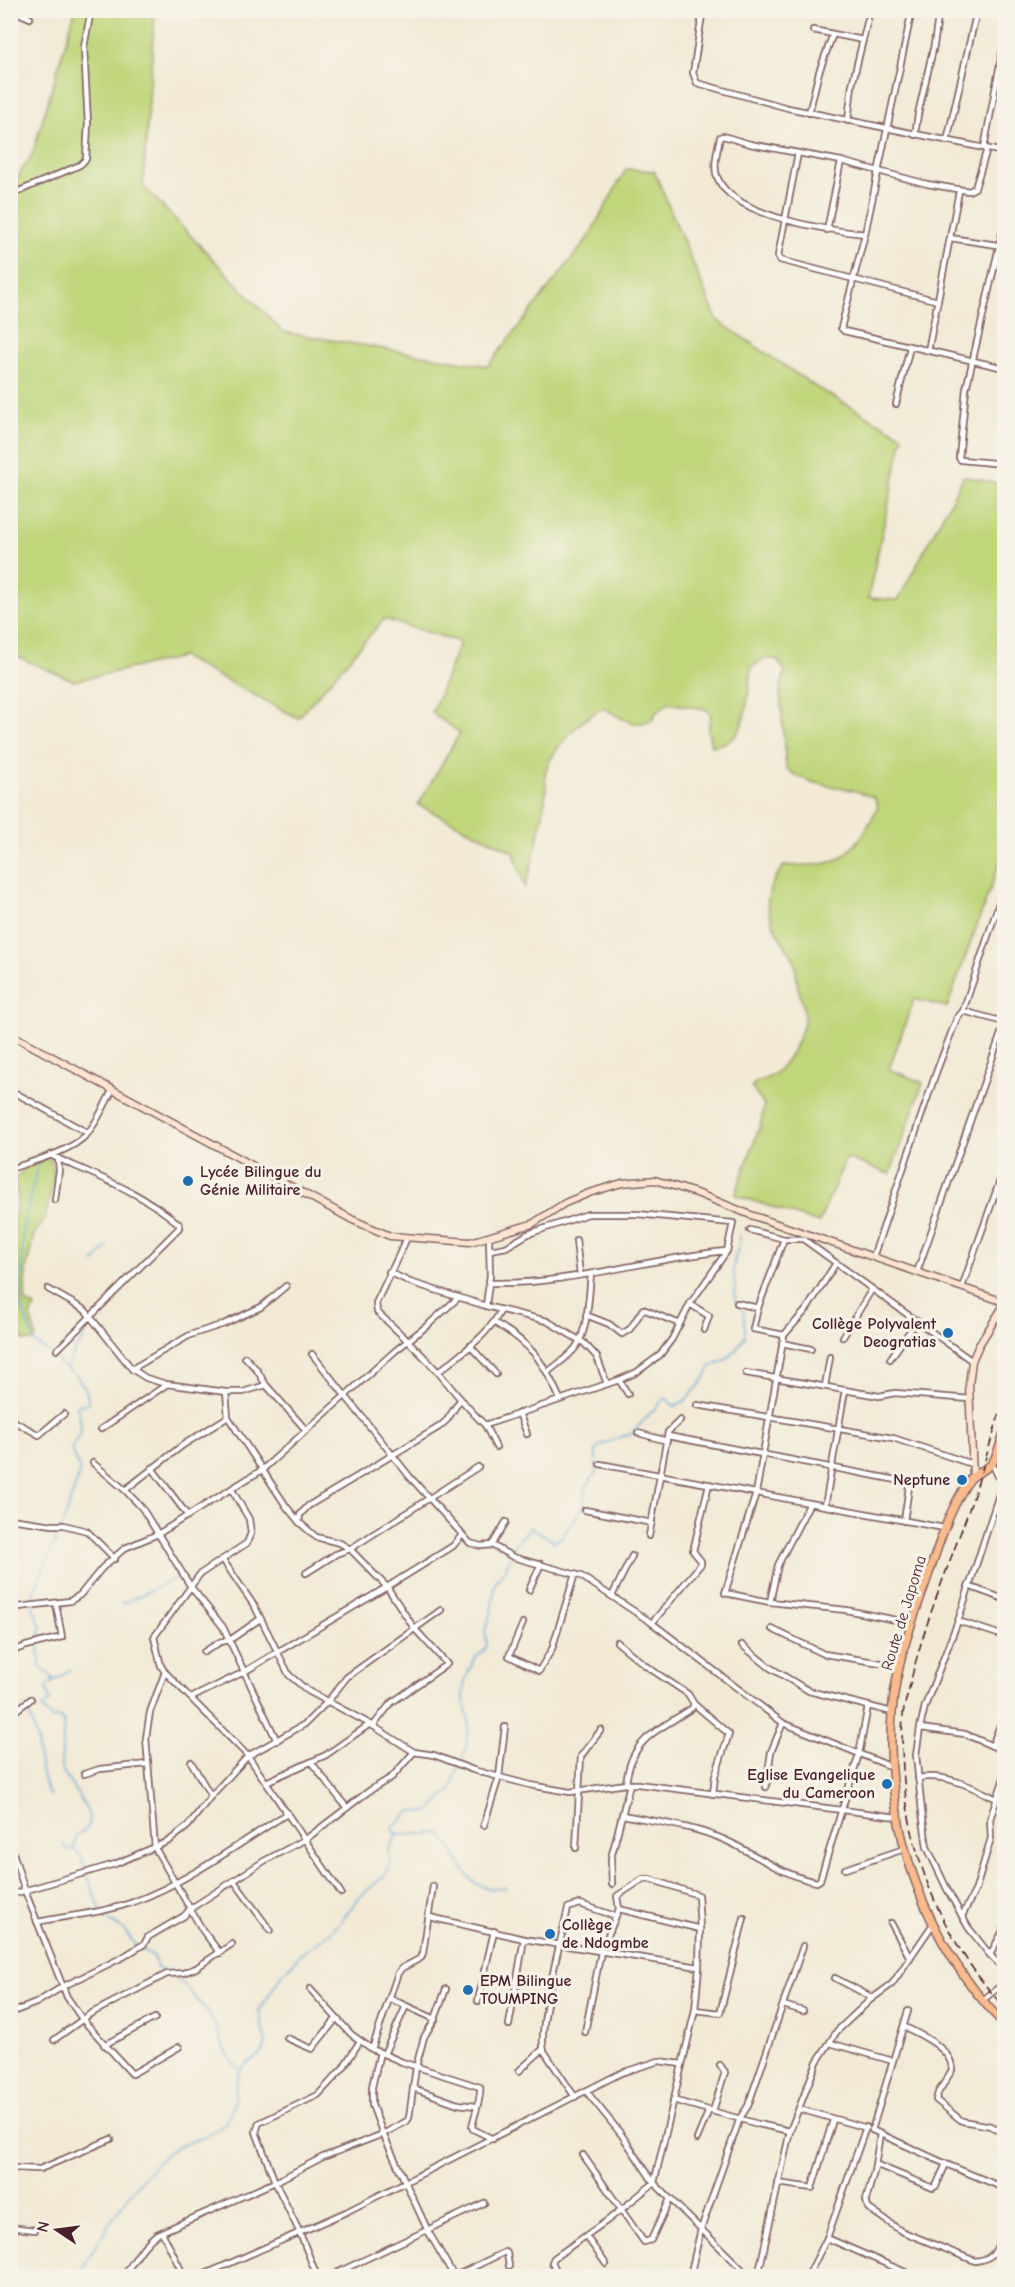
<svg xmlns="http://www.w3.org/2000/svg" width="1015" height="2287" viewBox="0 0 1015 2287" font-family="'Comic Neue',sans-serif">
<rect width="100%" height="100%" fill="#f7f3e8"/>
<filter id="ink" filterUnits="userSpaceOnUse"><feTurbulence type="fractalNoise" baseFrequency=".0167" numOctaves="2"/><feDisplacementMap in="SourceGraphic" scale="12" xChannelSelector="R" yChannelSelector="G"/><feConvolveMatrix kernelMatrix="1 2 1 2 8 2 1 2 1" color-interpolation-filters="sRGB"/></filter>
<filter id="wash" filterUnits="userSpaceOnUse"><feTurbulence type="fractalNoise" baseFrequency=".008" numOctaves="4" result="noise"/><feDisplacementMap in="SourceGraphic" scale="24" xChannelSelector="R" yChannelSelector="G"/><feGaussianBlur stdDeviation="1.35" result="paint"/><feColorMatrix in="noise" values="0 0 0 0 0 0 0 0 0 0 0 0 0 0 0 0 0 1.4 0 .05"/><feComposite in="paint" operator="in"/></filter>
<g filter="url(#wash)">
<rect width="100%" height="100%" fill="#f2ead5"/>
<g fill="#bfd67a" stroke="#847a52" stroke-width="1.5">
<path d="M75,11H155L143,186L283,332L488,366L588,238L626,169L654,171L717,320L819,389L903,436L868,598L898,600L964,476L1004,485V851L947,1007L914,999L889,1069L923,1083L890,1174L846,1158L819,1223L735,1195L761,1123L764,1105L751,1087C757,1079 767,1080 774,1074C787,1063 798,1042 803,1027C807,1013 801,1000 798,987C796,978 797,969 794,960C792,954 787,949 784,944C765,914 760,894 784,866C798,865 819,866 831,862C855,854 868,827 878,807L874,797C865,795 856,790 847,789C826,785 802,783 786,768L780,690L785,671L778,660L765,658L751,668C749,685 747,722 737,734C730,742 721,745 711,746L708,730L711,715L706,709L668,703L655,714L653,720C630,728 624,719 604,708C582,717 554,747 546,770C543,777 547,785 546,792C542,824 535,857 525,887L514,852L418,805L460,733L432,713L460,642L384,619L298,718L182,657L74,681L11,654V187L32,155Z"/>
<path d="M46,1159L50,1160L52,1164L54,1177L45,1218L34,1234L26,1270L25,1299L27,1303L35,1307L30,1315L36,1337L34,1341H25L11,1328L10,1268L15,1254L13,1246V1223L18,1197L14,1180L29,1164Z"/>
</g>
<g fill="none" stroke-linecap="round" stroke-linejoin="round">
<g stroke="#5fa6d5" stroke-width="1.5">
<path d="M39,1162L23,1228L21,1305L34,1341L40,1347L52,1353L61,1365L77,1376L86,1390L89,1402L87,1404H79L77,1408C81,1414 82,1430 79,1436C76,1441 72,1443 72,1449C71,1458 79,1462 80,1471L63,1524"/>
<path d="M94,1262L108,1246"/>
<path d="M67,1367L76,1348L82,1342L88,1321"/>
<path d="M61,1528L34,1591L33,1607L41,1627L39,1643L40,1664L42,1669L53,1678L52,1683L46,1687L50,1702L42,1708L52,1719L60,1717L64,1721L61,1766C64,1780 97,1813 88,1827C85,1831 80,1833 76,1836L73,1850"/>
<path d="M511,1553L516,1543L531,1527L554,1541L561,1538L584,1506L585,1489L596,1472V1450L601,1445L632,1433L664,1399H667L675,1407L686,1400L703,1381L711,1366L725,1360L736,1350L745,1337L744,1312L735,1301C737,1288 732,1276 734,1263C736,1253 740,1246 740,1235"/>
<path d="M122,1604L181,1576"/>
<path d="M53,1682L71,1669"/>
<path d="M25,1708C43,1734 34,1769 50,1796"/>
<path d="M460,1762L465,1753L469,1724L463,1695L465,1681L471,1666L477,1656L485,1650L487,1643L485,1631L491,1613L495,1583L506,1568L510,1557"/>
<path d="M398,1835L393,1830V1827L411,1811L428,1812C437,1805 441,1796 451,1791L458,1766"/>
<path d="M398,1835L440,1833C462,1856 462,1895 506,1888"/>
<path d="M62,1842L66,1849L72,1850"/>
<path d="M75,1850L81,1856L86,1872"/>
<path d="M87,1875L100,1908L110,1921L124,1930L136,1946"/>
<path d="M138,1948L154,1956L157,1968L165,1972"/>
<path d="M173,1975C182,1981 210,2014 215,2024C222,2041 224,2056 239,2069"/>
<path d="M78,2276C102,2234 130,2187 166,2154C181,2140 208,2142 226,2122C238,2107 233,2081 241,2070C247,2060 263,2057 266,2045L259,2011L282,1974L293,1963L299,1955L330,1933L341,1922L358,1899L386,1874L390,1864L389,1849L397,1836"/>
</g>
</g>
</g>
<g filter="url(#ink)">
<g fill="none" stroke-linecap="round" stroke-linejoin="round">
<defs>
<g id="minor">
<path d="M12,10L30,18"/>
<path d="M912,10L865,234L841,328L844,331L1004,368"/>
<path d="M702,15L693,73L697,83L788,108L1004,152"/>
<path d="M813,30L863,40"/>
<path d="M809,113L819,72L833,34"/>
<path d="M848,121L852,85L868,19"/>
<path d="M915,135L918,114L934,45L939,10"/>
<path d="M947,141L977,10"/>
<path d="M984,148L1004,43"/>
<path d="M798,153L778,256L780,260L938,301"/>
<path d="M10,193L17,192L80,165L86,159L88,124L84,47L91,10"/>
<path d="M1004,225L966,389L959,458L961,460L1004,464"/>
<path d="M827,230L841,161"/>
<path d="M865,234C827,230 735,217 718,179C712,167 718,149 720,137L723,136L750,144L841,161L927,184L969,191L975,188L987,149"/>
<path d="M950,238L1004,246"/>
<path d="M928,351L959,191"/>
<path d="M896,404L910,347"/>
<path d="M963,1011L1004,888"/>
<path d="M10,1090L88,1133"/>
<path d="M50,1155C94,1175 142,1192 179,1224V1228L57,1350"/>
<path d="M10,1169C33,1161 71,1152 87,1134C98,1121 105,1104 113,1089"/>
<path d="M55,1200L59,1170L58,1158"/>
<path d="M750,1230L784,1239"/>
<path d="M407,1238L376,1303L377,1312C398,1331 419,1351 438,1372C453,1390 467,1408 485,1425L619,1380L637,1372L660,1355L672,1339L690,1304L727,1251C648,1258 570,1285 490,1283"/>
<path d="M576,1240L580,1275"/>
<path d="M490,1250L506,1247L528,1234L588,1214H637L733,1223L727,1251"/>
<path d="M873,1257L937,1070L957,1018L963,1011L1004,1022"/>
<path d="M836,1263L807,1309L784,1335L756,1493L725,1593L770,1602L846,1610L911,1623"/>
<path d="M389,1272L410,1282L486,1306L547,1321L584,1343L597,1357L607,1384"/>
<path d="M917,1272L1004,1025"/>
<path d="M962,1287L1004,1169"/>
<path d="M48,1289L85,1310L132,1369L146,1378L166,1384L226,1392"/>
<path d="M737,1303L758,1308"/>
<path d="M690,1304L709,1316L704,1330"/>
<path d="M486,1306L490,1275L489,1237"/>
<path d="M586,1315L609,1324L622,1334L630,1329L643,1309L680,1324"/>
<path d="M495,1323C532,1344 543,1361 560,1399"/>
<path d="M784,1335L753,1329L758,1308L784,1239H803L972,1361"/>
<path d="M843,1337L872,1289"/>
<path d="M782,1343L811,1349"/>
<path d="M470,1346L496,1374"/>
<path d="M312,1354L410,1477L470,1543L481,1546L492,1545L513,1557L581,1576L652,1623L783,1723L892,1767"/>
<path d="M245,1357L257,1370L266,1385"/>
<path d="M890,1359L917,1321"/>
<path d="M132,1369L190,1335L224,1324L261,1307L286,1286"/>
<path d="M438,1372C461,1354 488,1336 501,1310"/>
<path d="M548,1372C557,1364 569,1357 576,1347C588,1331 589,1294 591,1274"/>
<path d="M746,1373L879,1396L895,1393L970,1399"/>
<path d="M619,1380L628,1394"/>
<path d="M825,1386L830,1357"/>
<path d="M697,1405L893,1438L972,1464"/>
<path d="M519,1413L527,1434"/>
<path d="M228,1417L286,1506L299,1522L316,1537L340,1543L350,1549"/>
<path d="M10,1419L39,1435L64,1414"/>
<path d="M485,1425L496,1447"/>
<path d="M101,1429L166,1385"/>
<path d="M638,1433L667,1441"/>
<path d="M668,1436L907,1482L909,1487L904,1521"/>
<path d="M93,1463L125,1490L142,1508L191,1587L223,1627L277,1741"/>
<path d="M600,1464L944,1528"/>
<path d="M152,1468L188,1516"/>
<path d="M125,1490L183,1445L228,1417L226,1392H243L266,1385L306,1430"/>
<path d="M232,1490L249,1519L251,1533L247,1543L200,1574L154,1637L161,1666L165,1672L248,1756L341,1893"/>
<path d="M825,1506L845,1390"/>
<path d="M585,1510L652,1523"/>
<path d="M10,1519L53,1525H64L87,1531L115,1559"/>
<path d="M299,1522L300,1515L308,1506L439,1427L447,1420L460,1400"/>
<path d="M649,1536L668,1432L680,1420"/>
<path d="M492,1545L506,1522"/>
<path d="M223,1560L255,1607L289,1675L308,1691L370,1724"/>
<path d="M306,1573L336,1554L350,1549"/>
<path d="M968,1586L1004,1599"/>
<path d="M529,1590L541,1564"/>
<path d="M612,1596L632,1556"/>
<path d="M770,1602L778,1565L810,1503"/>
<path d="M10,1608L70,1601L80,1595L102,1568L125,1548L158,1534L262,1470L395,1351L428,1325L459,1297"/>
<path d="M958,1621L1002,1485L992,1463"/>
<path d="M523,1623L509,1656L539,1671L552,1649L575,1574"/>
<path d="M652,1623L701,1564V1561L693,1551L709,1484"/>
<path d="M772,1629L824,1654L900,1666"/>
<path d="M1004,1636L958,1621L925,1706L920,1728L916,1755L922,1812L927,1847L947,1889L968,1927L990,1955L1004,1969"/>
<path d="M10,1640L16,1650"/>
<path d="M617,1642L646,1666L688,1694L694,1704L692,1708C657,1732 631,1737 626,1784"/>
<path d="M742,1645L769,1667L809,1691L892,1712"/>
<path d="M10,1652L26,1646L62,1637L56,1604"/>
<path d="M204,1652L220,1642L230,1640L260,1619"/>
<path d="M165,1672L150,1712L146,1738L155,1848L203,1931L220,1953"/>
<path d="M191,1698L244,1672L387,1587L453,1546L462,1535"/>
<path d="M694,1704L729,1734L715,1776L713,1794"/>
<path d="M10,1715L31,1699"/>
<path d="M373,1726L391,1703L447,1664L414,1628L387,1587L350,1549L478,1467"/>
<path d="M920,1728L965,1734L1004,1751"/>
<path d="M992,1746L1004,1715"/>
<path d="M191,1762L211,1796"/>
<path d="M311,1762L347,1808"/>
<path d="M84,1774L100,1769L148,1764"/>
<path d="M918,1778C946,1773 972,1787 997,1799"/>
<path d="M266,1782L326,1755L370,1724L414,1752L434,1755L473,1770L530,1785L570,1792L626,1784H638L897,1817"/>
<path d="M766,1787L771,1752L783,1723"/>
<path d="M623,1815C657,1822 693,1826 725,1840C756,1854 783,1876 817,1882L820,1880L859,1754L868,1706"/>
<path d="M484,1825L499,1777L505,1727"/>
<path d="M10,1843L25,1891L67,1997L82,2019L132,2074L179,2047"/>
<path d="M576,1848L581,1756L601,1730"/>
<path d="M845,1869L904,1849"/>
<path d="M234,1881L270,1930"/>
<path d="M612,1884L611,1858L630,1784"/>
<path d="M433,1886L423,1953L421,1958L402,1968L398,1973L372,2049L402,2062L480,2087C482,2096 474,2116 472,2127L473,2129L493,2139"/>
<path d="M10,1895L115,1864L169,1841L188,1826L211,1796L248,1756L305,1724L328,1701L347,1677L441,1610"/>
<path d="M619,1909L617,1896L643,1879H650L698,1895L700,1929"/>
<path d="M962,1916L976,1889L991,1838L990,1819L1004,1778"/>
<path d="M430,1917L524,1939L699,1967L695,2010L654,2183L608,2220L554,2258L552,2262L559,2276"/>
<path d="M37,1922C70,1915 105,1913 136,1901C189,1881 240,1843 288,1813"/>
<path d="M891,1923L910,1958"/>
<path d="M990,1955L1004,1929"/>
<path d="M835,1978L873,1998"/>
<path d="M310,1989L351,2034L372,2049"/>
<path d="M446,1989L435,2019L424,2037L416,2067L409,2118L407,2121L383,2134L428,2231L454,2276"/>
<path d="M391,1999L435,2019"/>
<path d="M983,2000L1004,1983"/>
<path d="M478,2001L494,1931"/>
<path d="M783,2005L803,2011"/>
<path d="M695,2010L720,2013L744,1918"/>
<path d="M908,2011L872,2130L946,2164L1004,2188"/>
<path d="M10,2013L36,2003L62,1987L123,1957L144,1944L148,1937L184,1916L190,1909L264,1861L306,1839L369,1791L392,1777L414,1752"/>
<path d="M509,2025L524,1939"/>
<path d="M905,2027C921,2035 953,2049 952,2070L938,2093L936,2100L962,2121L991,2126L1004,2134"/>
<path d="M585,2032L601,1952L619,1909L700,1929L699,1967"/>
<path d="M287,2038L312,2049L336,2019"/>
<path d="M54,2040L90,2014L167,1974L183,1973L196,1968L232,1944"/>
<path d="M830,2043L893,2061"/>
<path d="M104,2045L155,2018"/>
<path d="M384,2054L406,2006"/>
<path d="M519,2071L543,2049"/>
<path d="M413,2088L458,2104L476,2106"/>
<path d="M586,2091L621,2134L654,2183L749,2276"/>
<path d="M575,2097L544,2051C537,2029 562,1936 568,1908L580,1904L615,1916"/>
<path d="M673,2100L758,2124L790,2131"/>
<path d="M799,2109L867,2128"/>
<path d="M713,2111L725,2072L720,2065"/>
<path d="M880,2134L874,2172L866,2200L868,2208L901,2231L975,2261C999,2259 999,2243 1004,2223"/>
<path d="M697,2139L709,2110"/>
<path d="M583,2155L644,2242L651,2240L670,2199"/>
<path d="M875,2164L933,2188L936,2186L946,2164"/>
<path d="M10,2168L40,2169L111,2139"/>
<path d="M778,2183L812,2188L833,2120"/>
<path d="M10,2227L35,2230"/>
<path d="M162,2232L184,2276"/>
<path d="M586,2236L606,2264"/>
<path d="M827,2238L905,2272L908,2276"/>
<path d="M123,2276C135,2261 141,2246 157,2234L275,2182L323,2157L383,2134L372,2105V2087L380,2052"/>
<path d="M201,2276L346,2212L621,2073L659,2061L681,2064"/>
<path d="M317,2276L299,2231L275,2182L256,2132L259,2123L318,2095L343,2068L360,2041"/>
<path d="M330,2276L484,2203"/>
<path d="M455,2276L505,2252L507,2253L509,2266"/>
<path d="M690,2276L701,2229L740,2118L748,2106L803,1946"/>
<path d="M758,2276L790,2131L817,2062L837,2031L870,2000L892,1984L933,1924"/>
<path d="M808,2276L827,2238L866,2127"/>
</g>
<g id="secondary">
<path d="M10,1034L353,1220L390,1236L470,1242L532,1224L565,1203L589,1193L622,1183L655,1180L699,1194L751,1215L1004,1302"/>
<path d="M973,1477L969,1385L972,1361L979,1345L1004,1305"/>
</g>
<path id="primary" d="M1004,1433C1001,1442 998,1453 993,1462C989,1469 977,1472 971,1478C963,1488 956,1502 951,1513C941,1535 934,1559 926,1582C911,1624 895,1668 892,1713C884,1827 924,1942 1004,2024"/>
</defs>
<use href="#minor" stroke="#856666" stroke-width="8"/>
<use href="#secondary" stroke="#856666" stroke-width="9"/>
<use href="#primary" stroke="#856666" stroke-width="10"/>
<use href="#minor" stroke="#fff" stroke-width="4.5"/>
<use href="#secondary" stroke="#fde4d1" stroke-width="6"/>
<use href="#primary" stroke="#fabb8c" stroke-width="7"/>
<path stroke="#4a1f2b" stroke-width="1.5" stroke-dasharray="9 4.5" stroke-linecap="butt" d="M1004,1400C989,1445 977,1490 960,1534C942,1582 923,1630 911,1680C909,1691 904,1704 903,1715C896,1823 931,1928 1004,2007"/>
</g>
</g>
<g fill="#1f6fb2" stroke="#f7f3e8" stroke-width="2">
<circle cx="188" cy="1181" r="6"/>
<circle cx="948" cy="1333" r="6"/>
<circle cx="962" cy="1480" r="6"/>
<circle cx="887" cy="1784" r="6"/>
<circle cx="550" cy="1934" r="6"/>
<circle cx="468" cy="1990" r="6"/>
</g>
<g text-anchor="middle" dominant-baseline="central" stroke-width="6" stroke-linejoin="round" paint-order="stroke">
<g font-size="16" font-weight="bold" fill="#4a1f2b" stroke="#f7f3e8" text-anchor="start">
<text x="200" y="1172">Lycée Bilingue du<tspan x="200" dy="18">Génie Militaire</tspan></text>
<text x="936" y="1324" text-anchor="end">Collège Polyvalent<tspan x="936" dy="18">Deogratias</tspan></text>
<text x="950" y="1480" text-anchor="end">Neptune</text>
<text x="875" y="1775" text-anchor="end">Eglise Evangelique<tspan x="875" dy="18">du Cameroon</tspan></text>
<text x="562" y="1925">Collège<tspan x="562" dy="18">de Ndogmbe</tspan></text>
<text x="480" y="1981">EPM Bilingue<tspan x="480" dy="18">TOUMPING</tspan></text>
</g>
<g font-size="16" fill="#4a1f2b" stroke="#f7f3e8">
<text transform="translate(904 1613) rotate(-73)">Route de Japoma</text>
</g>
</g>
<rect width="1015" height="2287" fill="none" stroke="#f7f3e8" stroke-width="36"/>
<g transform="translate(57 2230) rotate(283)" stroke="#f7f3e8" stroke-width="4.5" paint-order="stroke">
<path d="M0-4.5L10 22L0 15L-10 22Z" fill="#4a1f2b"/>
<text y="-9" font-size="16" font-weight="bold" text-anchor="middle" fill="#4a1f2b">N</text>
</g>
</svg>
